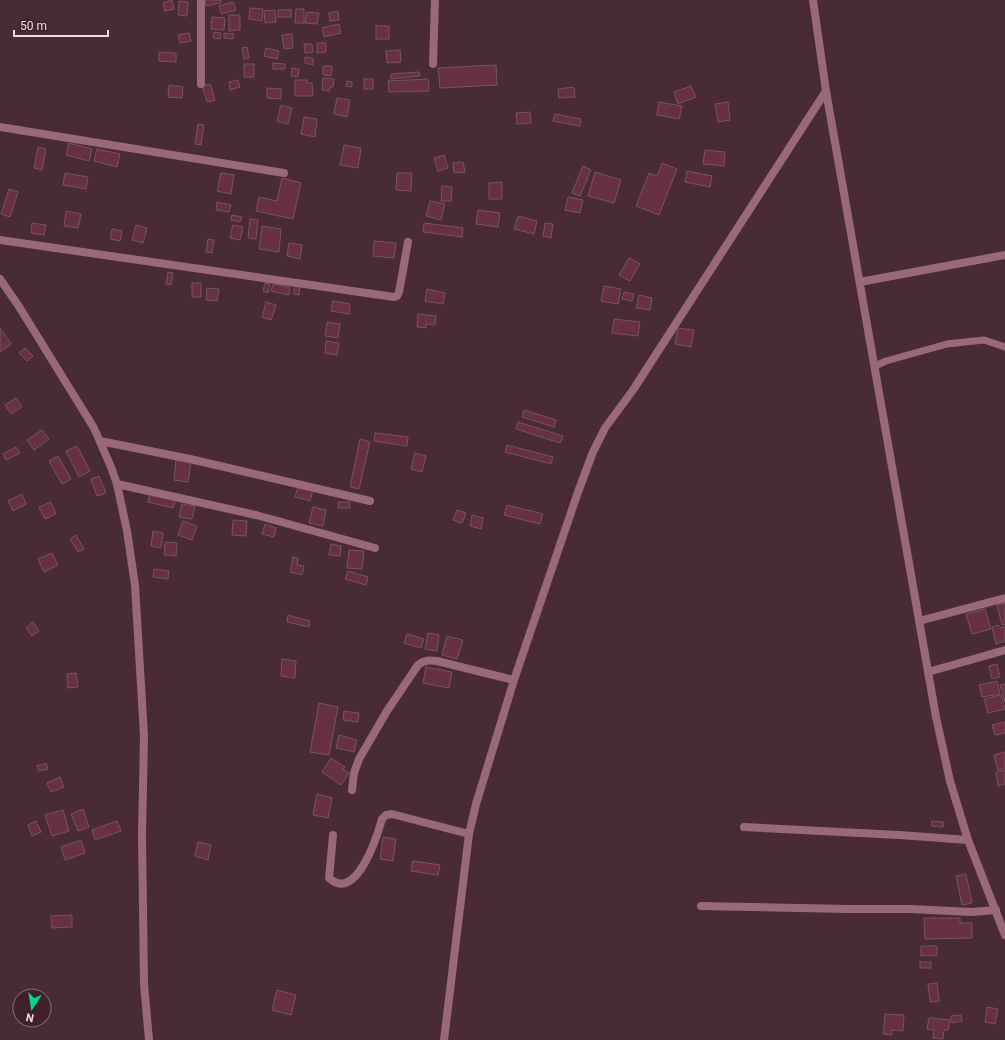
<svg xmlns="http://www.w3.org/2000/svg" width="1005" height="1040" viewBox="0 0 1005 1040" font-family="Roboto,sans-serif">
<rect width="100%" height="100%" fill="#492b35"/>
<g fill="#683045" stroke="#765560">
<path d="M172,0L174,9L165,11L163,3Z"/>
<path d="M205,0H221V3L206,6Z"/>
<path d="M179,1L188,2L187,16L178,15Z"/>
<path d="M233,2L236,10L222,14L219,6Z"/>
<path d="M250,8L263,9L262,21L249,19Z"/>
<path d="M296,9H304V23H295Z"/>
<path d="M275,10L276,22L265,23L264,11Z"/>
<rect x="278" y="10" width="13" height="7"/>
<path d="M338,11L339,20L330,21L329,13Z"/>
<path d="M307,12L319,13L317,24L305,23Z"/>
<path d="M229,15H240V30L229,31Z"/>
<path d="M212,17L225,18L224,30L211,29Z"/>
<path d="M339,24L341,33L324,37L322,28Z"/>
<rect x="376" y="26" width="13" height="13"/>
<path d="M214,32L221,33L220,39L213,38Z"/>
<path d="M189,33L191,41L180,43L178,35Z"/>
<path d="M224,33L234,34L233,39L224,38Z"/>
<path d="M292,34L293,48L284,49L282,35Z"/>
<path d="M317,43H326V52L317,53Z"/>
<path d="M304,44H312L313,52L305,53Z"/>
<path d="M247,47L249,58L244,59L242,48Z"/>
<path d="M266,48L279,51L277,59L264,56Z"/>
<path d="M400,50L401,62L387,63L386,51Z"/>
<path d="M159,52L176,53V62L159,61Z"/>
<path d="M305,57L313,58V65L305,63Z"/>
<path d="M273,63L285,64V69H273Z"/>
<rect x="244" y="64" width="10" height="13"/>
<path d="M496,65L497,85L440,88L438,68Z"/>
<path d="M323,66H332L331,76L323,75Z"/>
<path d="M292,68L299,69L298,77L291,76Z"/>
<path d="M419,72L420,76L391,79V74Z"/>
<path d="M323,78L334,79L333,87H330L329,91L322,90Z"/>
<rect x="364" y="79" width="9" height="10"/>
<path d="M428,79L429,91L389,92L388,81Z"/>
<path d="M238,80L240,87L230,90L229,82Z"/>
<path d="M295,80H307V83H312L313,96H295Z"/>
<path d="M347,81L352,82V87L346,86Z"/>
<path d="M210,84L215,100L207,102L202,86Z"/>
<path d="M169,85L183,87L182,98L168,97Z"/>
<path d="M691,86L696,97L678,104L674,92Z"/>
<path d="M574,87L575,97L559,98L558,89Z"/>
<path d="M267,88L281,89V99L267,98Z"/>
<path d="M337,98L350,100L347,117L334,114Z"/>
<path d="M659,102L682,106L679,119L657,115Z"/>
<path d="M728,102L730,120L718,122L715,104Z"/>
<path d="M281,105L292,108L288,124L277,121Z"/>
<path d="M530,112L531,123L517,124L516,113Z"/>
<path d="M555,114L581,119L580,126L553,121Z"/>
<path d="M304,117L317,119L315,137L301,134Z"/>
<path d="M198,124L204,125L201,145L195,144Z"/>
<path d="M69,143L92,149L89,161L66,155Z"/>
<path d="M344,145L361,148L358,168L340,165Z"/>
<path d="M38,147L46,149L42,170L34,168Z"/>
<path d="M97,149L120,154L117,167L94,161Z"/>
<path d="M705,150L725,152L724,166L703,164Z"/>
<path d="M444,155L448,168L438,171L434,158Z"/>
<path d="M463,162L465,172L454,173L453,163Z"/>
<path d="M662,163L677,169L659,215L636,206L649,173L657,176Z"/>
<path d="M583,166L591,170L580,196L572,193Z"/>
<path d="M687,171L712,176L710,187L685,182Z"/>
<path d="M595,172L621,180L614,203L588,196Z"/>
<path d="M65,173L88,177L86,189L63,185Z"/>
<path d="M221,173L234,175L231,194L217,191Z"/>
<path d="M397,173H412L411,191L396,190Z"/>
<path d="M282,178L301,183L293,219L256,211L259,197L277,201Z"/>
<path d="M502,182V199H489V183Z"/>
<path d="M442,186L452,187L451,201H441Z"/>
<path d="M9,189L18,192L10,217L1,214Z"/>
<path d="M568,197L583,200L580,213L565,210Z"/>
<path d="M430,201L445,204L441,220L426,216Z"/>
<path d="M217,202L231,205L229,212L216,210Z"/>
<path d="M478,210L500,213L498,227L476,224Z"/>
<path d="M66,211L81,214L78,228L64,226Z"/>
<path d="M232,215L242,217L240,222L231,220Z"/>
<path d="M518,216L537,221L534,234L514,229Z"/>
<path d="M250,219L258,220L256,239L248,238Z"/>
<path d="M32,223L46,225L44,235L31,233Z"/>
<path d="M424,223L463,228L462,237L423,232Z"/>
<path d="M545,223L553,224L551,238L543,236Z"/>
<path d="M136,225L147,228L143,243L132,240Z"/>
<path d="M233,225L243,227L240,240L230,238Z"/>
<path d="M262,226L281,229L279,252L259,249Z"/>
<path d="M112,229L122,231L120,241L110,239Z"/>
<path d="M208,239L214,240L212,253L206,252Z"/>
<path d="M374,241L396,243L394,258L373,256Z"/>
<path d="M289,243L302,245L300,259L287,256Z"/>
<path d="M629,258L640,264L630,281L619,275Z"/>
<path d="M168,272L173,273L171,285L166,284Z"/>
<rect x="192" y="283" width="9" height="14"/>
<path d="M265,283L270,284L268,293L263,291Z"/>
<path d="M273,284L290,287L289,295L271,291Z"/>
<path d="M294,286H300L299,295L294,294Z"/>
<path d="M604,286L621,289L618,304L601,301Z"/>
<path d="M207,288L219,289L217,301L206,300Z"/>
<path d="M427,289L445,293L443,304L425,301Z"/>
<path d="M624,292L634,294L632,301L622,299Z"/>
<path d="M639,295L652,298L650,310L636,308Z"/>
<path d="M333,301L350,304L349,314L331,311Z"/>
<path d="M266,302L276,305L271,320L262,317Z"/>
<path d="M418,314L436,316L435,325L426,324V328L417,327Z"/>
<path d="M614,319L640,322L638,336L612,333Z"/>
<path d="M327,322L340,324L338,338L325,336Z"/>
<path d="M0,328L11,344L0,352Z"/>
<path d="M678,328L694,330L691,347L675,344Z"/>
<path d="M326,341L339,343L337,355L325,353Z"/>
<path d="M25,348L33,356L27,361L19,353Z"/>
<path d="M16,398L22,407L11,414L5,405Z"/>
<path d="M524,410L556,420L554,427L522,417Z"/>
<path d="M518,422L563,436L560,443L516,429Z"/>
<path d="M42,430L49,439L34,450L27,440Z"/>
<path d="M375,433L408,437L407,446L374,441Z"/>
<path d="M360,439L370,442L359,489L350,487Z"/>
<path d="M507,445L553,457L551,464L505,452Z"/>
<path d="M77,446L90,471L79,477L66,451Z"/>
<path d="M16,447L20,453L6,460L3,454Z"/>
<path d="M415,453L426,456L422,472L411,469Z"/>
<path d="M58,456L71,479L62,484L49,461Z"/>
<path d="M176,460L191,462L188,482L174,480Z"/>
<path d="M99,476L106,493L97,496L91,479Z"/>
<path d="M298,486L313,490L310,501L295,497Z"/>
<path d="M150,493L176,499L173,508L148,502Z"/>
<path d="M22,494L26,504L13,511L8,501Z"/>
<path d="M51,502L56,514L45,519L39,507Z"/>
<rect x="338" y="502" width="12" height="6"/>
<path d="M182,504L195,506L192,519L179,517Z"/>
<path d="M507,505L543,514L540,524L504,515Z"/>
<path d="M313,507L326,510L323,526L309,523Z"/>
<path d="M457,510L466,513L462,523L453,520Z"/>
<path d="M472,515L483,518L481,529L470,526Z"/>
<path d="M233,520L247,521L246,536L232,535Z"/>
<path d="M183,521L197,526L192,540L178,535Z"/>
<path d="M265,524L276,528L274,537L262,534Z"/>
<path d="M153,531L163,533L161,548L151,546Z"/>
<path d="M76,535L84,549L78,552L70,539Z"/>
<path d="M165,542L177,543L176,556L164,555Z"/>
<path d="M331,544L341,546L340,556L329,555Z"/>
<path d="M349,550L364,551L362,569L347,568Z"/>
<path d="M52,553L58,565L44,572L38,559Z"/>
<path d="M293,557L298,558L297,565L304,566L302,575L290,572Z"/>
<path d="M154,569L169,571L168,579L153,577Z"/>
<path d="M348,571L368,577L366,585L345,579Z"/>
<path d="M1005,603V624L1002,625L997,605Z"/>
<path d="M985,609L991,629L972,634L966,614Z"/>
<path d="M288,615L310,621L309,627L287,622Z"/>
<path d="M33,622L39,631L32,636L26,628Z"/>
<path d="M999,625L1001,628L1005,627V641L996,644L992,627Z"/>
<path d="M428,633L439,635L437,651L425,649Z"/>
<path d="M407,634L424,639L421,648L404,643Z"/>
<path d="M447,636L463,640L457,659L442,655Z"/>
<path d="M282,659L296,661L295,678L281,676Z"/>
<path d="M997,664L1000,677L992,679L989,666Z"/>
<path d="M426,667L452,672L449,688L423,683Z"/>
<path d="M76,673L78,687L68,688L67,674Z"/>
<path d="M997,681L1000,694L982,697L979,685Z"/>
<path d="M1005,684V702L1000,685Z"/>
<path d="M1001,695L1005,709L988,713L984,699Z"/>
<path d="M319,703L338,707L329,755L310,752Z"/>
<path d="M344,711L359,713L358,722L343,720Z"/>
<path d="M1005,722V733L995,735L992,725Z"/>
<path d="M339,735L357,740L354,752L336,748Z"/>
<path d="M1005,752V768L998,770L994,755Z"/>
<path d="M331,758L345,767L343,769L349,773L341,785L322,772Z"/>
<path d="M46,763L48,769L39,771L37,766Z"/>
<path d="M1005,770V784L998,786L996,772Z"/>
<path d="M60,777L64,787L51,792L47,783Z"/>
<path d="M317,794L332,798L328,818L313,815Z"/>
<path d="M83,809L89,827L78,831L71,814Z"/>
<path d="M63,810L69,831L52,836L45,815Z"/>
<path d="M36,821L41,832L32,836L28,825Z"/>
<path d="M117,821L121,831L95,840L92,830Z"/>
<path d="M932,821L944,822L943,827L931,826Z"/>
<path d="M383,837L396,839L393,861L380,859Z"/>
<path d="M81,840L85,853L65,860L61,847Z"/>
<path d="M198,842L211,845L208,860L195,856Z"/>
<path d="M413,861L440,865L438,875L411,871Z"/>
<path d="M966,874L972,903L962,905L956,876Z"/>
<path d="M72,915V927L52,928L51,916Z"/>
<path d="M924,918H960V923H972V938L925,939Z"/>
<path d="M921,946H937V955L921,956Z"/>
<rect x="920" y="962" width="11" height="6"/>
<path d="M937,983L939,1001L930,1002L928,984Z"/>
<path d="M277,990L296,995L291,1015L272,1010Z"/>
<path d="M987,1007L998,1009L995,1024L985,1022Z"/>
<path d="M885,1014L904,1015L903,1031L892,1030V1035L883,1034Z"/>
<path d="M961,1015L962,1021L952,1023L951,1016Z"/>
<path d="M929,1018L950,1020L948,1030H944L943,1039L933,1038L934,1030L927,1029Z"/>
</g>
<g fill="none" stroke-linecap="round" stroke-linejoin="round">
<path stroke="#9a6979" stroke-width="7" d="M875,366L886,361L947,344L984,340L1005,347"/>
<g stroke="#9a6979" stroke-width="8">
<path d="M813,0L826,91L936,717L950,781L968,840L1005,935"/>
<path d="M433,64L435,0"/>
<path d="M201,84V0"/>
<path d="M0,127L284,173"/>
<path d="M0,240L394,297L397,296L399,292L408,242"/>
<path d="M0,279L18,305L94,428L111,467L117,484L127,531L135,585L144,736L142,835L144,984L149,1040"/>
<path d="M860,282L1005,255"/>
<path d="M100,441L190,459L370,501"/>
<path d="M117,484L256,515L375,548"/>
<path d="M919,621L1005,598"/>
<path d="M928,672L1005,650"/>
<path d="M352,790L354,773L359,759L387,711L418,665C424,660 429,660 437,661L514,680"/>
<path d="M744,827L899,835L968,840"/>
<path d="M333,835L329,878C356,903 377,837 382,819L386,815L392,814L469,834"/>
<path d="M701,906L850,909H910L972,912L996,910"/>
<path d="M444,1040L469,834L476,804L514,680L578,492L593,452L605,428L633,390L826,91"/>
</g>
</g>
<g transform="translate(32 1008) rotate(192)"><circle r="19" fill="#3e212b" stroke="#856b73"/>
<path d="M0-3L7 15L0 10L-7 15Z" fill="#02d98b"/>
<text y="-6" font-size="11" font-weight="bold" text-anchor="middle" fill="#efdbe0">N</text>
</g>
<path d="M14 30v6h94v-6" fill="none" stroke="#efdbe0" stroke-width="2"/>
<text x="20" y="30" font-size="12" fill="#efdbe0" stroke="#3e212b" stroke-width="3" paint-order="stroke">50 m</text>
</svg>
